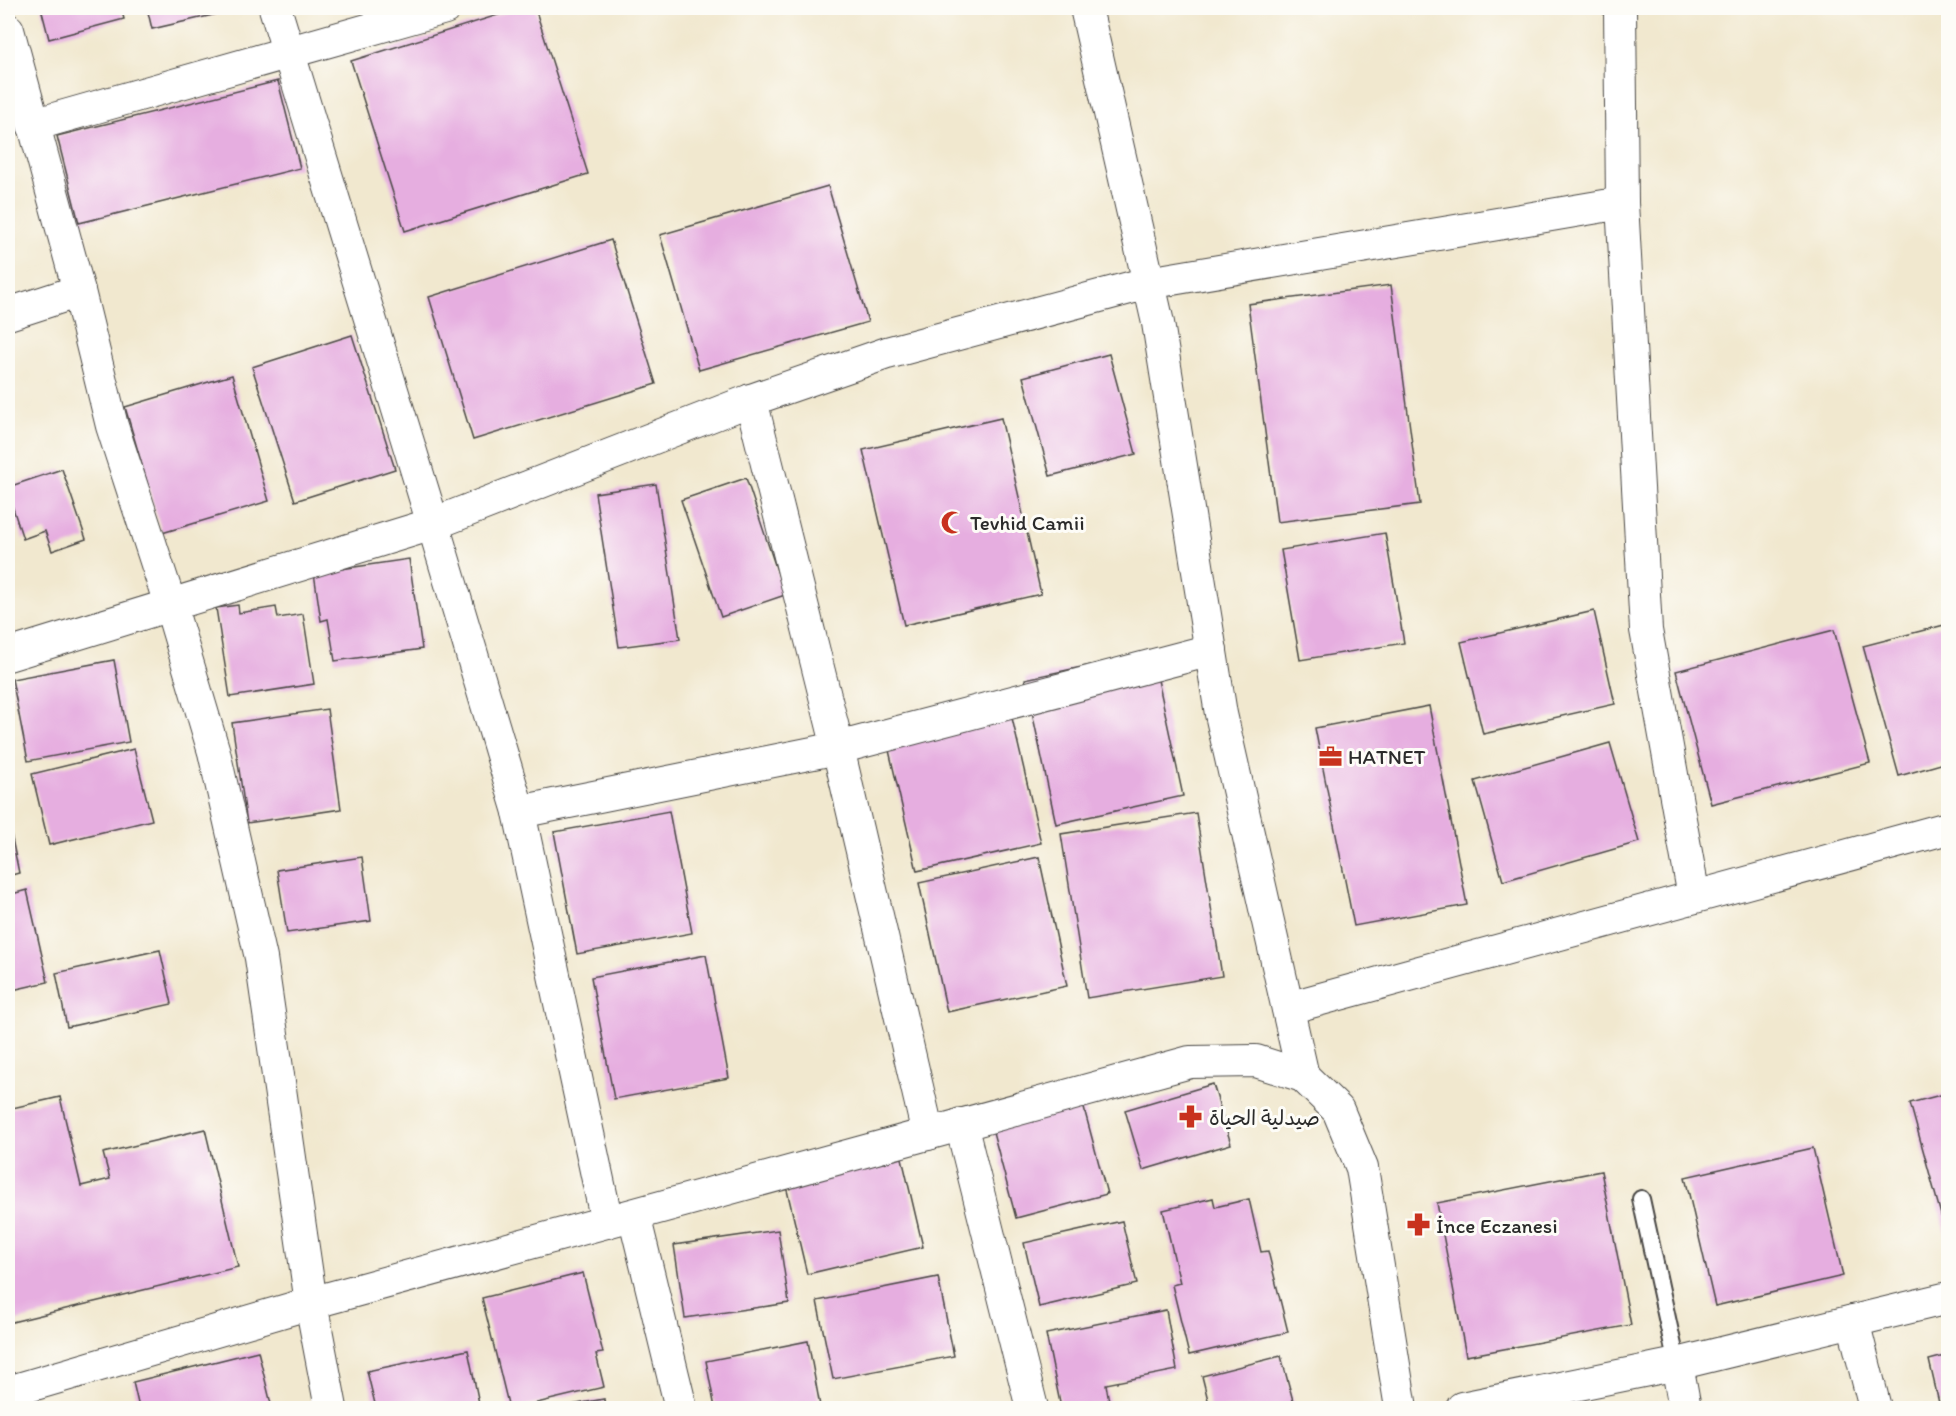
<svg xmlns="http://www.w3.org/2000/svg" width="1956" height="1416" viewBox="0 0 1956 1416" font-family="Itim,'Playpen Sans Arabic',sans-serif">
<rect width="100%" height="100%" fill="#fdfcf7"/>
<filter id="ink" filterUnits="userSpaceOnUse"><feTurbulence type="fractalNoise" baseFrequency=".0167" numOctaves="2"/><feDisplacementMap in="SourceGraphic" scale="12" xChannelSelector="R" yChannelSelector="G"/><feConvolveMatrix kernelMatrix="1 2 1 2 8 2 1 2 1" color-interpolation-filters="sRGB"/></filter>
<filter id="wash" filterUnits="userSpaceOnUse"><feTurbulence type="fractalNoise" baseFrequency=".008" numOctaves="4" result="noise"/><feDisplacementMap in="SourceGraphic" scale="24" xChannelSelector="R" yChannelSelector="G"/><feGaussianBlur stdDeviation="1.35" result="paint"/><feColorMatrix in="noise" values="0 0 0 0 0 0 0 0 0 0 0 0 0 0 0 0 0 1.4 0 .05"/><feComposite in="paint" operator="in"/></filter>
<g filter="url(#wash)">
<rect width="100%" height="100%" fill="#f1e8cf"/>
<g id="blocks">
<g fill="#e6aee0">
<path d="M41,8H121L124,19L49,39Z"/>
<path d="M147,8H243L152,29Z"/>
<path d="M520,8H535L588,174L405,231L351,61Z"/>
<path d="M278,81L300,168L79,223L57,136Z"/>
<path d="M828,186L868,322L699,370L660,235Z"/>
<path d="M611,240L656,384L473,440L429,297Z"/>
<path d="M1391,285L1420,504L1277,522L1248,304Z"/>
<path d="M352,335L395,469L295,501L252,367Z"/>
<path d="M1109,354L1136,454L1050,476L1023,377Z"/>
<path d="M232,375L269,501L162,533L125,407Z"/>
<path d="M1001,418L1041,594L904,625L863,450Z"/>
<path d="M62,469L86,539L52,551L45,531L23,539L8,493V487Z"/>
<path d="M746,478L785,595L721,617L681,500Z"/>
<path d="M656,484L680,639L619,647L595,493Z"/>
<path d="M1385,533L1404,643L1300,660L1281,550Z"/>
<path d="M409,559L422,649L335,661L328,619L321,621L314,573Z"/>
<path d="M238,605L239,613L276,607L278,618L303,614L314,684L230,697L216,608Z"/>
<path d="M1594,611L1615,704L1483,734L1461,642Z"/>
<path d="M1948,624V762L1899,776L1863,646Z"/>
<path d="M1834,630L1870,763L1711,804L1676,671Z"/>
<path d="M1152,652L1183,796L1056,824L1025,679Z"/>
<path d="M114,660L129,742L28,761L12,679Z"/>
<path d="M1429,706L1467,905L1354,926L1315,728Z"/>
<path d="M327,709L341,809L247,823L232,723Z"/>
<path d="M1012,718L1041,843L917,871L888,746Z"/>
<path d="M1610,743L1639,842L1503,881L1475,781Z"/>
<path d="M134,749L152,820L49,845L32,774Z"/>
<path d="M669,811L692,933L577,954L554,832Z"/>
<path d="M1196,813L1222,976L1087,998L1061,834Z"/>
<path d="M8,819L19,873L8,876Z"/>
<path d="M362,857L371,921L287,933L277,870Z"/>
<path d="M1039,857L1067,986L947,1012L919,883Z"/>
<path d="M27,890L48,982L8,991V895Z"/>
<path d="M160,950L172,1004L67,1027L56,973Z"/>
<path d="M706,955L729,1078L614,1099L591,977Z"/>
<path d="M1213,1084L1231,1144L1143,1170L1125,1110Z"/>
<path d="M1948,1093V1240L1910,1103Z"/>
<path d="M60,1097L81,1186L110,1179L103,1153L205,1129L238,1267L8,1323V1109Z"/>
<path d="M1081,1097L1107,1194L1016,1218L993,1132Z"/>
<path d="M1813,1148L1843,1276L1715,1306L1685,1177Z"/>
<path d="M902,1158L923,1247L807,1274L786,1186Z"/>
<path d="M1601,1171L1631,1325L1466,1356L1437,1203Z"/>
<path d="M1213,1198L1215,1207L1249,1199L1261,1252L1268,1251L1288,1332L1189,1355L1172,1285L1180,1283L1163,1210Z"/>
<path d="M1122,1221L1137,1284L1039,1307L1024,1243Z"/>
<path d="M778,1230L789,1303L685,1318L674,1245Z"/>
<path d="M583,1273L603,1353L596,1354L604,1387L516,1408H509L482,1298Z"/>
<path d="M938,1277L954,1356L833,1379L817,1301Z"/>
<path d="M1166,1310L1177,1370L1106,1384L1109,1402L1077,1408H1061L1046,1334Z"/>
<path d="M808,1341L820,1406L809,1408H715L706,1361Z"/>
<path d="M468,1350L480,1408H376L367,1371Z"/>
<path d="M258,1351L272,1408H139L133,1382Z"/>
<path d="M1948,1355V1401L1939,1403L1929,1360Z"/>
<path d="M1281,1356L1295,1408H1210L1202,1376Z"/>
<path d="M604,1399L605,1408H562L561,1407Z"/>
</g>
</g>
</g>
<g filter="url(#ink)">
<use href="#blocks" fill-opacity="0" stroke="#494744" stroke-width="1.5"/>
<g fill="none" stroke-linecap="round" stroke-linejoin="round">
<defs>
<path id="service" d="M1641,1199L1677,1364"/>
<g id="minor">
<path d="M275,8L433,524L519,812L607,1222"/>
<path d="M1086,8L1158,323L1221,714L1303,1076"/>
<path d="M1620,8L1622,203L1646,630L1694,897"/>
<path d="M8,30L79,291L112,426L170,604L214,752L261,958L311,1303L331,1408"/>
<path d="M33,125L445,8"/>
<path d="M8,314L79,291"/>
<path d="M751,400L838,748L928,1134"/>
<path d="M8,655L433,524L751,400L887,353L1148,283L1622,203"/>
<path d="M519,812L838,748L1211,650"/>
<path d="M1288,1008L1948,828"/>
<path d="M961,1124L1032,1408"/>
<path d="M634,1215L681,1408"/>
<path d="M1677,1364L1685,1408"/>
<path d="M8,1392L311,1303L1190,1062L1256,1061L1303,1076L1338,1110L1362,1168L1401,1408"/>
<path d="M1462,1408L1677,1364L1853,1321"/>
<path d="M1875,1408L1853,1321L1948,1298"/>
</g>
</defs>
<use href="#service" stroke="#494744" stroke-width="20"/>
<use href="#minor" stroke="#494744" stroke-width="34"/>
<use href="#service" stroke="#fff" stroke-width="16"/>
<use href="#minor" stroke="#fff" stroke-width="32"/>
</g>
</g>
<defs>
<symbol id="mosque-bare" viewBox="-9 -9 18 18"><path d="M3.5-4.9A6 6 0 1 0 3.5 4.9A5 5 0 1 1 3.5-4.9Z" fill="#c8321e" stroke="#fdfcf7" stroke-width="2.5" paint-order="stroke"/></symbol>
<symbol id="office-bare" viewBox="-9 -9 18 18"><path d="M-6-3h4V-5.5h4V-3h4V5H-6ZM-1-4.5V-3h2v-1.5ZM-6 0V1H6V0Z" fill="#c8321e" stroke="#fdfcf7" stroke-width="2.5" paint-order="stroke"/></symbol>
<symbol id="pharmacy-bare" viewBox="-9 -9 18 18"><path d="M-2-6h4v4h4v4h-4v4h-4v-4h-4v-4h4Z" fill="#c8321e" stroke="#fdfcf7" stroke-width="2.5" paint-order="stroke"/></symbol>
</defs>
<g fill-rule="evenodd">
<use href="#mosque-bare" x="936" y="506" width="33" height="33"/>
<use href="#office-bare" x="1314" y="740" width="33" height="33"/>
<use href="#pharmacy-bare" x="1174" y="1100" width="33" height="33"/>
<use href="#pharmacy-bare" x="1402" y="1208" width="33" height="33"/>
</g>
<g text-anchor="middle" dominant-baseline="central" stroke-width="6" stroke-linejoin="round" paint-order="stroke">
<g font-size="21" fill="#2b2b2b" stroke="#fdfcf7" text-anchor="start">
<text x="970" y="522">Tevhid Camii</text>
<text x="1348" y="756">HATNET</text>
<text x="1209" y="1117">صيدلية الحياة</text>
<text x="1436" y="1225">İnce Eczanesi</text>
</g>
</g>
<rect width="1956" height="1416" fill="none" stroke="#fdfcf7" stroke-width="30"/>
</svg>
